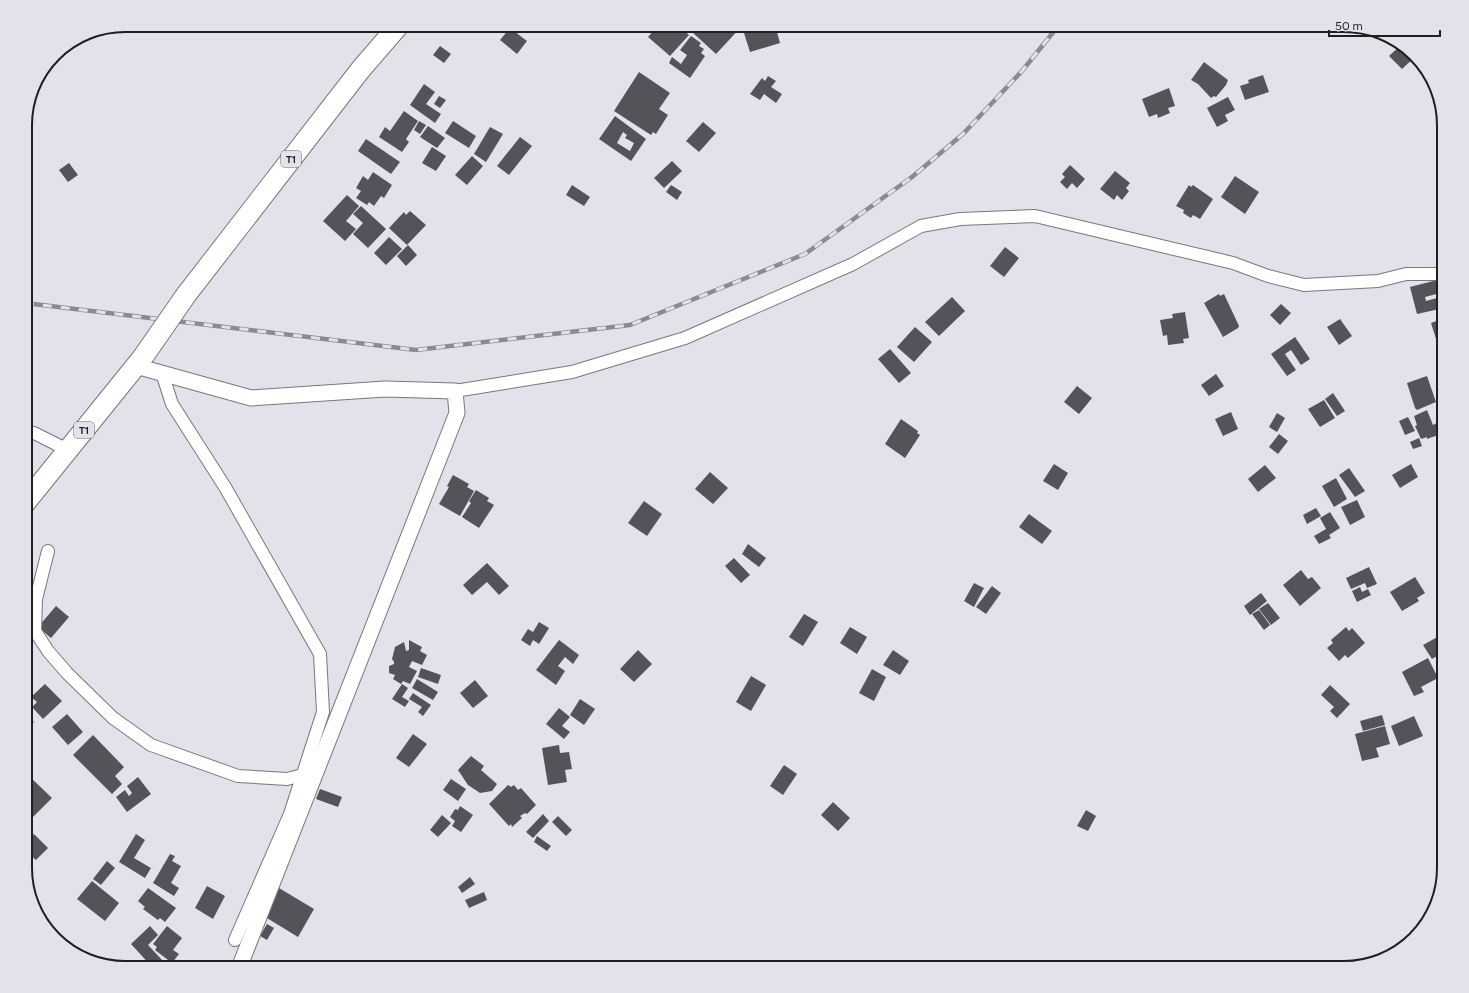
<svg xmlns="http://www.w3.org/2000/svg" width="1469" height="993" viewBox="0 0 1469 993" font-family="Figtree,sans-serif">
<rect width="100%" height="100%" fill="#e2e3ea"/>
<g fill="#535459" fill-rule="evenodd">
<path d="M674,25H679L689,35L670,56L648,37L655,29L660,33L665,27L669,30Z"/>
<path d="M699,25L708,32L715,25H743L716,54L692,32Z"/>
<path d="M775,25L780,43L750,52L744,33Z"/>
<path d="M510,28L527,41L517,54L500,40Z"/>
<path d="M691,36L701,43L699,46L704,49L701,53L705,56L690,78L669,63L672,57L681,64L687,55L680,50Z"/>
<path d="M1402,44L1414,58L1402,69L1389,56Z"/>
<path d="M440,46L451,54L444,63L433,55Z"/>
<path d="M1204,62L1228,80L1226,85L1216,97L1214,96L1211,98L1198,84L1191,80Z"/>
<path d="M639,72L670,93L659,109L668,115L656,134L653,132L651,135L614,111Z"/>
<path d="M1263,75L1269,92L1245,100L1240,86L1249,83L1248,80Z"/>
<path d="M768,76L776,81L771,87L782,94L776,103L764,94L760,100L750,94L762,78L765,81Z"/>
<path d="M424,84L435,92L426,104L441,114L435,123L410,105Z"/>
<path d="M1169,88L1175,106L1168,108L1170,113L1158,118L1157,114L1149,117L1142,99Z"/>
<path d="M439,96L446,100L440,108L434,104Z"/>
<path d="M1228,97L1235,110L1225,115L1228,121L1217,127L1207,108Z"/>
<path d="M404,111L418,121L406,139L409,142L402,152L379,137L385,127L390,131Z"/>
<path d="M615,116L646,139L631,161L599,139ZM623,132L627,135L625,138L634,143L630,151L617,143Z"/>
<path d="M419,121L426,125L420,134L414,130Z"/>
<path d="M453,121L476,136L469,148L445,133Z"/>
<path d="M703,122L716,133L699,152L686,141Z"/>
<path d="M428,126L445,138L437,148L420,137Z"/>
<path d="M490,127L503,134L486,162L474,154Z"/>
<path d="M520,137L532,146L509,175L497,166Z"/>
<path d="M366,139L400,162L391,174L358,151Z"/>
<path d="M432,147L446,156L436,171L422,163Z"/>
<path d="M472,156L483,166L467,185L455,175Z"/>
<path d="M672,161L682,171L664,188L654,178Z"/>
<path d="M69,163L78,175L68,182L59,170Z"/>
<path d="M1070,165L1085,179L1077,188L1072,183L1067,189L1060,182L1065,177L1062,174Z"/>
<path d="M1115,171L1130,183L1126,188L1129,191L1122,200L1117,195L1114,200L1100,189Z"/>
<path d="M373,172L392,185L384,198L381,196L374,206L369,202L367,205L356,198L361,191L356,188L363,176L368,180Z"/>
<path d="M1235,176L1259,192L1245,214L1221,197Z"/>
<path d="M572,185L590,197L584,206L566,195Z"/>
<path d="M671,185L682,192L677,200L666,192Z"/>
<path d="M1189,185L1191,187L1193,185L1213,199L1200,219L1193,215L1191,218L1183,213L1184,210L1176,206Z"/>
<path d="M347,195L359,206L346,221L356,229L345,241L323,221Z"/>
<path d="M361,206L386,229L368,248L353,234L363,223L353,214Z"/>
<path d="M410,211L426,225L407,245L389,228L404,212L406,215Z"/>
<path d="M389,237L402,249L386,265L374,253Z"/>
<path d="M408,245L417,255L406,266L397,256Z"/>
<path d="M1005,247L1019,258L1004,277L990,266Z"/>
<path d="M1441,279L1444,292L1425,297L1426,301L1444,296V308L1417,314L1410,287Z"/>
<path d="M1219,294L1220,296L1224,294L1239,326L1238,328L1223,337L1204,303Z"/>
<path d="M952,297L965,311L939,336L925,322Z"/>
<path d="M1281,304L1291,313L1280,325L1270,315Z"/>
<path d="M1185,312L1189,338L1183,339L1184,343L1168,345L1167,335L1163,336L1160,320L1173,318L1172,314Z"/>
<path d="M1444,318V339L1437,342L1431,323Z"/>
<path d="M1340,319L1352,336L1339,345L1327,327Z"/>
<path d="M915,327L932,342L914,362L897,347Z"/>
<path d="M1295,337L1310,359L1301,365L1291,350L1285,354L1296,370L1287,376L1271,354Z"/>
<path d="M890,349L911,373L899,383L878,359Z"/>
<path d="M1216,374L1224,386L1209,396L1201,385Z"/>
<path d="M1427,376L1436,402L1417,410L1415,408L1407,383Z"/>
<path d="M1077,386L1092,398L1079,414L1064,402Z"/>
<path d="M1333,393L1345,411L1337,416L1325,399Z"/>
<path d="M1324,400L1335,418L1320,427L1308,409Z"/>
<path d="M1427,410L1433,425L1437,423L1441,434L1427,439V437L1421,439L1415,426L1417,425L1414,416Z"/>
<path d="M1231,412L1238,429L1223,436L1215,419Z"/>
<path d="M1277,413L1285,418L1277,432L1269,427Z"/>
<path d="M1408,417L1415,431L1405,435L1399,421Z"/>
<path d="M901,419L918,431L917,433L920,435L905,458L885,444Z"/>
<path d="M1279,434L1288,441L1278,454L1269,447Z"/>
<path d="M1419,438L1422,446L1413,449L1410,442Z"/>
<path d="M1054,464L1068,473L1058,490L1043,481Z"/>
<path d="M1411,464L1418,477L1400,488L1392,475Z"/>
<path d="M1265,465L1276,478L1258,492L1248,479Z"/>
<path d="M1349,468L1365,491L1355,497L1339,475Z"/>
<path d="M710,472L728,488L713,504L695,489Z"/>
<path d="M453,475L469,484L467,487L474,491L460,516L439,504L449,487L447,486Z"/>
<path d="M1336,478L1347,499L1334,507L1322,486Z"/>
<path d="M476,490L489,498L487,501L494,505L479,528L462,517L471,503L469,501Z"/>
<path d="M1357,500L1365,517L1350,525L1341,507Z"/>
<path d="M644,501L662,514L647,536L628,523Z"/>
<path d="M1316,508L1321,516L1307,524L1303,515Z"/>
<path d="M1330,512L1340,528L1329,535L1331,538L1319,544L1314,536L1326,529L1320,518Z"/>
<path d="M1029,514L1052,531L1042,544L1019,527Z"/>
<path d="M748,544L766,558L759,567L742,554Z"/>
<path d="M734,558L750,575L741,583L725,566Z"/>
<path d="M487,563L509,586L499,595L487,582L472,595L463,585Z"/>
<path d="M1369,567L1377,584L1367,588L1365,583L1351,589L1346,578Z"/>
<path d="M1301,570L1308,579L1312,577L1321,588L1300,606L1283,585Z"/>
<path d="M1415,577L1425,593L1417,598L1419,601L1402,611L1390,592Z"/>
<path d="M974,583L984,588L974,607L964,601Z"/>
<path d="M992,586L1001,593L986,614L976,607Z"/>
<path d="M1360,587L1362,592L1368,589L1371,595L1357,602L1352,591Z"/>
<path d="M1261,593L1267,601L1250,615L1244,606Z"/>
<path d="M1268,603L1280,618L1271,625L1259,609Z"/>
<path d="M56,606L69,617L51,638L38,627Z"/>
<path d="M1259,610L1270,625L1264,630L1252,614Z"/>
<path d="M804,614L818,622L803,646L789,637Z"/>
<path d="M539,622L549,628L539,644L533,640L530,646L521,640L528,629L533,632Z"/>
<path d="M850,627L867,637L857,654L840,643Z"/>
<path d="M1346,627L1349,631L1352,628L1365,643L1348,658L1345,655L1339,661L1327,648L1333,643L1331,640Z"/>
<path d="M1441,635L1444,641V645L1442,646L1444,652L1432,659L1423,645Z"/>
<path d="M409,640L422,647L420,651L427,655L422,665L412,661L409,667L417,671L410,684L403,681L401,684L393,679L395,675L389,673V666L394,664V662L392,659L395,647L404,642L406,651L409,650Z"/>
<path d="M559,640L579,655L573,664L565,657L558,666L565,671L556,685L536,670Z"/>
<path d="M638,650L652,664L634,682L620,669Z"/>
<path d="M893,650L909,661L900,675L883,665Z"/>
<path d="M1428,658L1438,678L1421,687L1424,692L1414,696L1402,672Z"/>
<path d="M421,668L441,675L438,684L418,677Z"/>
<path d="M872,669L886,677L874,701L859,693Z"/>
<path d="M751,676L766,685L751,711L736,702Z"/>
<path d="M417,679L438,692L433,700L412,688Z"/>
<path d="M475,680L488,696L473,708L460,693Z"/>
<path d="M45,684L62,701L43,719L32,707L37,702L31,697Z"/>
<path d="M402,684L408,688L402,697L409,701L405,707L392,699Z"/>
<path d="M1330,685L1350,704L1337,718L1330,711L1334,707L1321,695Z"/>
<path d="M413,693L431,705L423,716L418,712L422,707L409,699Z"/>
<path d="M580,699L595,709L584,725L570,715Z"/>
<path d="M559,708L570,717L562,726L570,732L564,739L546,724Z"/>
<path d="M25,711L34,722L25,729Z"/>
<path d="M67,714L83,732L68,745L52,727Z"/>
<path d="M1382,715L1385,725L1363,731L1360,721Z"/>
<path d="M1414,716L1423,736L1399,746L1391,726Z"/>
<path d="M1385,726L1390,744L1376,748L1379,757L1362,761L1355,734Z"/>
<path d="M413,734L427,744L409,767L396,758Z"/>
<path d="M93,735L124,767L115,776L122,784L112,794L73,755Z"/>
<path d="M559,745L560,753L569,752L572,769L565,770L567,782L548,785L542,748Z"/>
<path d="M471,756L484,766L481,770L497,784L492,791L480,793L468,785L458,770Z"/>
<path d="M784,765L797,774L783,795L770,786Z"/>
<path d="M29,776L52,798L32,818L25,811V798L31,793L28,791L25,794V780Z"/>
<path d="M138,777L151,794L127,812L116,797L125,790L129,796L132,793L127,786Z"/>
<path d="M451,779L466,789L458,801L443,790Z"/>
<path d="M508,785L511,787L514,785L518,790L521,788L536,805L527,814L525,813L520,816L522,818L512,827L511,824L509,826L489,804Z"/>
<path d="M320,789L342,797L338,807L316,799Z"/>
<path d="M833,802L850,818L838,831L821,815Z"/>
<path d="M460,806L473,815L461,832L452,826L455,821L450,817L455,809L458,810Z"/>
<path d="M1086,810L1096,816L1088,831L1077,826Z"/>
<path d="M543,814L549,821L533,838L526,832Z"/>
<path d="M442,815L451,823L438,837L430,830Z"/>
<path d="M558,816L572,830L566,836L552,822Z"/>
<path d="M34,834L48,848L36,860L25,851V843Z"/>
<path d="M136,834L145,840L134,858L151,868L145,878L119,862Z"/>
<path d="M537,836L551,846L547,851L534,842Z"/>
<path d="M170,854L175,856L172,861L181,866L171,883L179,888L174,896L153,883Z"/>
<path d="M107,861L115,868L101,885L93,879Z"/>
<path d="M470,877L475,884L462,893L458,887Z"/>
<path d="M92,881L119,903L105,921L77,899Z"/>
<path d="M207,886L225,896L213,919L195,908Z"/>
<path d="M148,888L176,908L165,922L160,918L158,920L143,909L145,907L138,901Z"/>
<path d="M279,888L314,909L298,937L262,915Z"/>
<path d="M484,892L487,900L469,908L465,900Z"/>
<path d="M267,924L274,928L267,940L260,936Z"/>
<path d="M150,926L158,935L148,945L162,960L153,968L131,944Z"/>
<path d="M167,926L182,938L173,950L179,954L172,963L155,950L157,947L153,944Z"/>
</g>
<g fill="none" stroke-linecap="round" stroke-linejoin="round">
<defs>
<g id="minor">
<path d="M162,373L172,404L225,487L320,654L323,712L290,814L235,940"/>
<path d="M455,391L572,372L685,338L853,264L921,226L960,219L1035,216L1233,263L1268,276L1304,285L1378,281L1406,274H1444"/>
<path d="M25,431L34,433L68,450"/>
<path d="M48,551L36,599L35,631L48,651L67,673L113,718L151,745L238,776L287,779L303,775"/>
</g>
<path id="tertiary" d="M136,366L251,398L385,389L455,391L457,413L239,968"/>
<g id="trunk">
<path d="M186,295L361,69L399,25"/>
<path d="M25,503L143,357"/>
</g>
</defs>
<use href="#minor" stroke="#76787d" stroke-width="14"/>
<use href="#tertiary" stroke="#76787d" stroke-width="17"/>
<use href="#trunk" stroke="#76787d" stroke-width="22"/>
<use href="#minor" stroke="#fff" stroke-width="12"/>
<use href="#tertiary" stroke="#fff" stroke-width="15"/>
<use href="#trunk" stroke="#fff" stroke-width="20"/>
<defs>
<path id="rail" d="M25,303L416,350L630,325L805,254L912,177L963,134L1022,71L1059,25"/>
</defs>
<use href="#rail" stroke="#8a8b90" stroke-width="4.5"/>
<use href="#rail" stroke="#e2e3ea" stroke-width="3" stroke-dasharray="9" stroke-linecap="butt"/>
<defs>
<path id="trunk-bridge" d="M143,357L186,295"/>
</defs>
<use href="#trunk-bridge" stroke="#76787d" stroke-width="22" stroke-linecap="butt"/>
<use href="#trunk-bridge" stroke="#fff" stroke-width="20"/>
</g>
<g text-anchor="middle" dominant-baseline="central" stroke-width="4" stroke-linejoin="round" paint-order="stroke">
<g fill="#e2e3ea" stroke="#595a5d" stroke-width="1">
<rect x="281" y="151" width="20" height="16" rx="3"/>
<rect x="74" y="422" width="20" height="16" rx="3"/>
</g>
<g font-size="10" font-weight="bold" fill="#1e1f21">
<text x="291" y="159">T1</text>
<text x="84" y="430">T1</text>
</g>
</g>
<path d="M0 0H1469V993H0ZM125 32H1344A93 93 0 0 1 1437 125V868A93 93 0 0 1 1344 961H125A93 93 0 0 1 32 868V125A93 93 0 0 1 125 32Z" fill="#e2e3ea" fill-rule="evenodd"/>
<path fill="none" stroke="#1e1f21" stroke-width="2" d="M125 32H1344A93 93 0 0 1 1437 125V868A93 93 0 0 1 1344 961H125A93 93 0 0 1 32 868V125A93 93 0 0 1 125 32Z"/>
<path d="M1329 30v6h111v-6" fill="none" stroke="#1e1f21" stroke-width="2"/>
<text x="1335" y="30" font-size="12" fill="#1e1f21" stroke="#e2e3ea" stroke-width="3" paint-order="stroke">50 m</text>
</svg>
